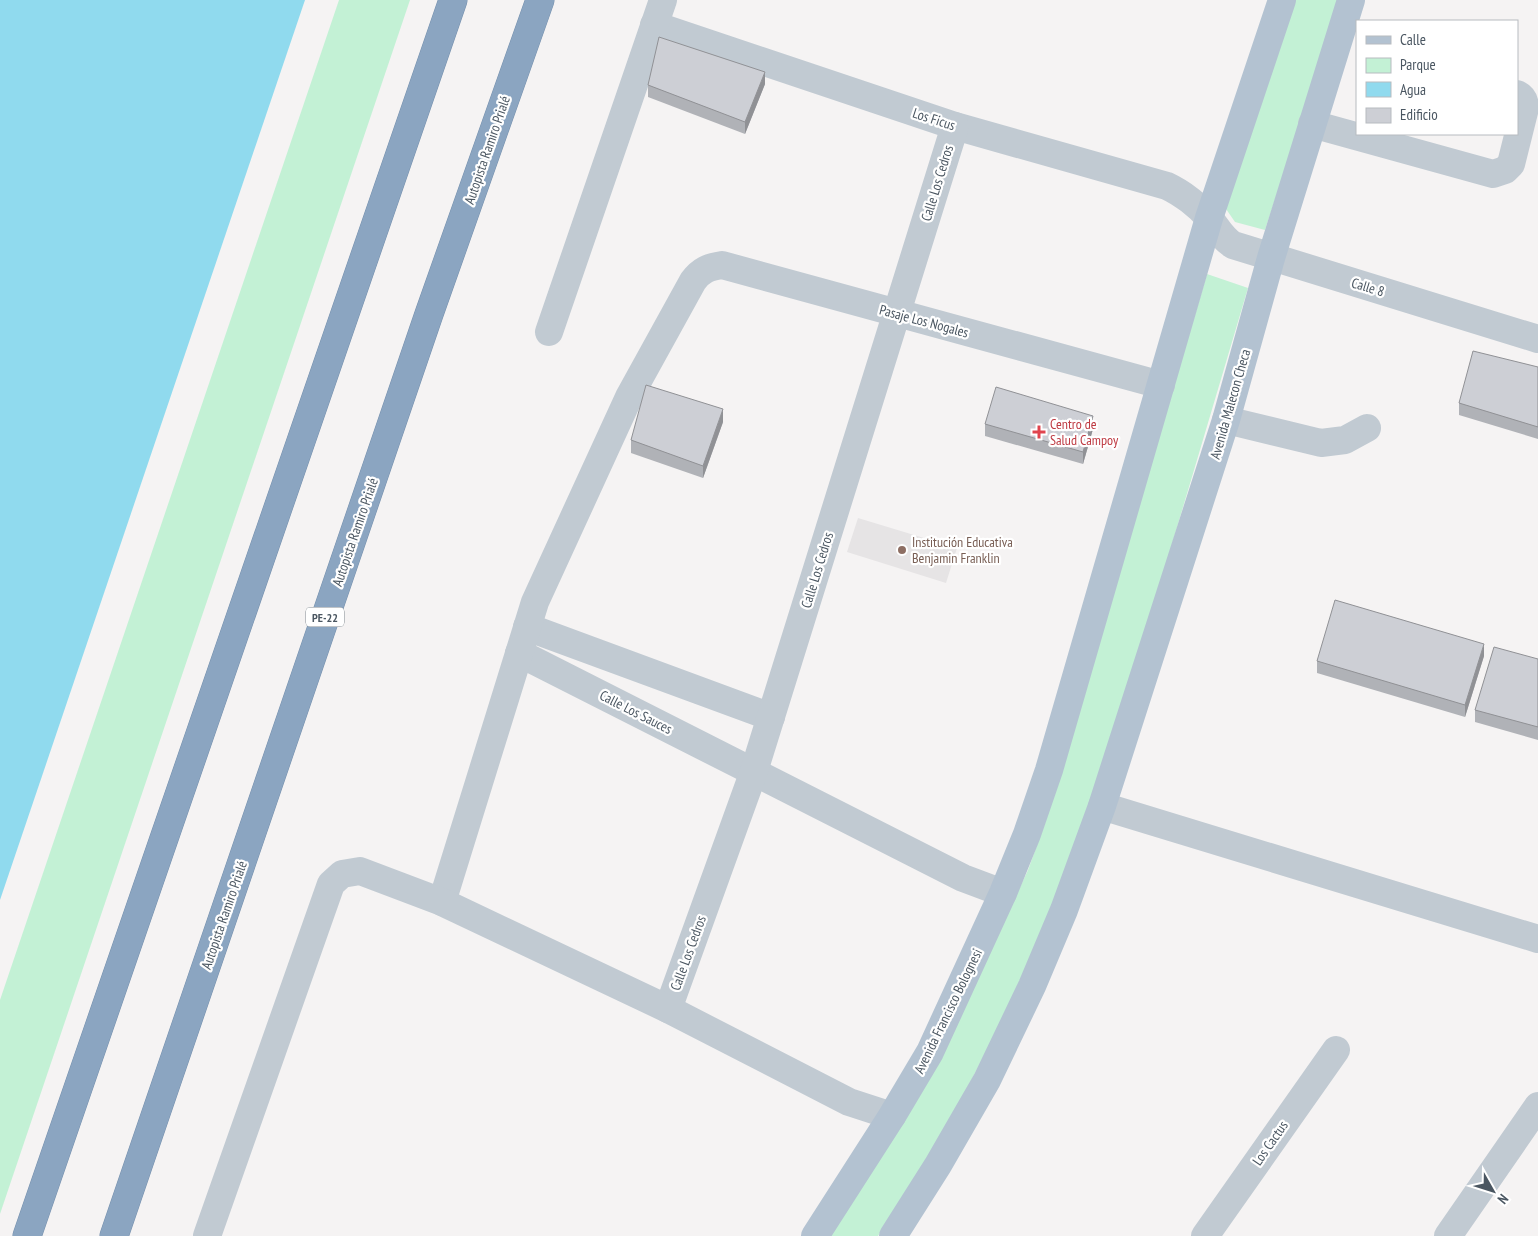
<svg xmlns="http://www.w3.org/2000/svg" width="1538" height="1236" viewBox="0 0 1538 1236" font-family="'PT Sans Narrow',sans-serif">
<rect width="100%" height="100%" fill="#f5f3f3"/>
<path fill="#e6e4e5" d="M858,518L957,548L946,583L847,552Z"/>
<g fill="#c3f1d5">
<path d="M339,0H410L0,1214V1000Z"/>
<path d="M1293,0H1340L1265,230L1235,222L1224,206Z"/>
<path d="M1207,274L1248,288L1124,706L1062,885L1002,1021L974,1075L941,1136L878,1236H829L1001,928L1028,870L1044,826Z"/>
</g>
<path fill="#90daee" d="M0,0H305L0,900Z"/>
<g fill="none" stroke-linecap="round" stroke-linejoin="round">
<defs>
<g id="highway">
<path d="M27,1236L453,0"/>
<path d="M114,1236L429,314L540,0"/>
</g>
</defs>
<use href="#highway" stroke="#7690ad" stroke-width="29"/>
<g stroke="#c1cad2" stroke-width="28">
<path d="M654,25L955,126L1167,186C1182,193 1199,206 1210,219C1218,229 1222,238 1233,245L1538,339"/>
<path d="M1312,124L1493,174L1505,170L1511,164L1525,108C1525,101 1523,97 1517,94"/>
<path d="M549,332L663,0"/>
<path d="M1226,420L1321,443L1345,440L1367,428"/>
<path d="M527,627L771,717"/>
<path d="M519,653L963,878L1003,893"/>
<path d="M1102,806L1538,939"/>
<path d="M442,902L535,602L629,397L693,281C701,270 709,267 722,265L1161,385"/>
<path d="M668,1009L754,771L955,126"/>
<path d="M207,1236L331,884L342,874L360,871L442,902L668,1009L849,1102L892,1116"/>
<path d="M1205,1236L1336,1050"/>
<path d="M1448,1236L1538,1106"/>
</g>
<g stroke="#b3c2d1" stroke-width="28">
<path d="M815,1236L892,1116L930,1052L1003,893L1027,834L1049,770L1209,218L1282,0"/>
<path d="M893,1236L938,1165L987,1080L1032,986L1064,910L1102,806L1226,420L1271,258L1351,0"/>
</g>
<use href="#highway" stroke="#8ba5c1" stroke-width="28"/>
</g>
<g fill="#b0b2b7">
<path d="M765,84L745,134L648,97V85Z"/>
<path d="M1538,367V439L1459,415V403Z"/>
<path d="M723,422L703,478L631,453V440Z"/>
<path d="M985,424L1093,429L1083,464L985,436Z"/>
<path d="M1484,656L1465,717L1317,673V661Z"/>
<path d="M1538,659V740L1475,722V710Z"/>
</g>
<g fill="#909195">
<path d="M765,72V84L745,134V122Z"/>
<path d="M723,409V422L703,478V466Z"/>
<path d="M1093,416V429L1083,464V452Z"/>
<path d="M1484,644V656L1465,717V705Z"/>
</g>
<g fill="#cdcfd5" stroke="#909195">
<path d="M659,37L765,72L745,122L648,85Z"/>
<path d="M1473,351L1538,367V427L1459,403Z"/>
<path d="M646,385L723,409L703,466L631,440Z"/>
<path d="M996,387L1093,416L1083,452L985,424Z"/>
<path d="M1335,600L1484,644L1465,705L1317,661Z"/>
<path d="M1494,647L1538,659V727L1475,710Z"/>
</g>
<path fill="#e0444e" stroke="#fff" stroke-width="2" d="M1036.5 424.5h5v5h5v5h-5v5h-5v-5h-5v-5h5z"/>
<circle fill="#8d6e63" stroke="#fff" stroke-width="2" cx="902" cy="550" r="5"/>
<g text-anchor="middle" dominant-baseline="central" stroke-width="4.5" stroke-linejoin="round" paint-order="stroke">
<rect fill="#fff" stroke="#808990" stroke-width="1" x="306" y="607.5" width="38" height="19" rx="4"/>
<g font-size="12" font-weight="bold" fill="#4a5661">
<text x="325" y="617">PE-22</text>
</g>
<g font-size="14" fill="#4a5661" stroke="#fff">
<text transform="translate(934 119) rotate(18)">Los Ficus</text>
<text transform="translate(487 150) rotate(-71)">Autopista Ramiro Prialé</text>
<text transform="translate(937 183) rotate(-73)">Calle Los Cedros</text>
<text transform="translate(1368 287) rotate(17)">Calle 8</text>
<text transform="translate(924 321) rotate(15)">Pasaje Los Nogales</text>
<text transform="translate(1230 404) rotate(-74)">Avenida Malecon Checa</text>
<text transform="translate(355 532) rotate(-71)">Autopista Ramiro Prialé</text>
<text transform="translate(817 570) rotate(-73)">Calle Los Cedros</text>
<text transform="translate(636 712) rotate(27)">Calle Los Sauces</text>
<text transform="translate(224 915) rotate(-71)">Autopista Ramiro Prialé</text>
<text transform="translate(688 953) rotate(-70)">Calle Los Cedros</text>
<text transform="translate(948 1011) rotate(-64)">Avenida Francisco Bolognesi</text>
<text transform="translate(1270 1143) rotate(-55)">Los Cactus</text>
</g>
<g font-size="14" fill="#be3a42" stroke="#fff" text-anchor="start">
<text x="1050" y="424">Centro de<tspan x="1050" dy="16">Salud Campoy</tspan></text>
</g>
<g font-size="14" fill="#785e54" stroke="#fff" text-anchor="start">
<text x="912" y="542">Institución Educativa<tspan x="912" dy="16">Benjamin Franklin</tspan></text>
</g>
</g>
<rect x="1356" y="20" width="162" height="115" fill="#ffffff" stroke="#b7bbc0"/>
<rect x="1366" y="36" width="25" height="8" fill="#b3c2d1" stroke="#b7bbc0"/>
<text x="1400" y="45" font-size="15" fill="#4a5661">Calle</text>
<rect x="1366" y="58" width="25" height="15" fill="#c3f1d5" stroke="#b7bbc0"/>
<text x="1400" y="70" font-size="15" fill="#4a5661">Parque</text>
<rect x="1366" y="82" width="25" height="15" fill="#90daee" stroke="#b7bbc0"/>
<text x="1400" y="95" font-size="15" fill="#4a5661">Agua</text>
<rect x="1366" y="108" width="25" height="15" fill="#cdcfd5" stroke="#b7bbc0"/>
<text x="1400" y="120" font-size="15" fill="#4a5661">Edificio</text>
<g transform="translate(1493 1191) rotate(129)" stroke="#ffffff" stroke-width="4" paint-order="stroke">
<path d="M0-4L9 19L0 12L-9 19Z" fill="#4a5661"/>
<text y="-8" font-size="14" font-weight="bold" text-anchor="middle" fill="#4a5661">N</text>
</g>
</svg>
